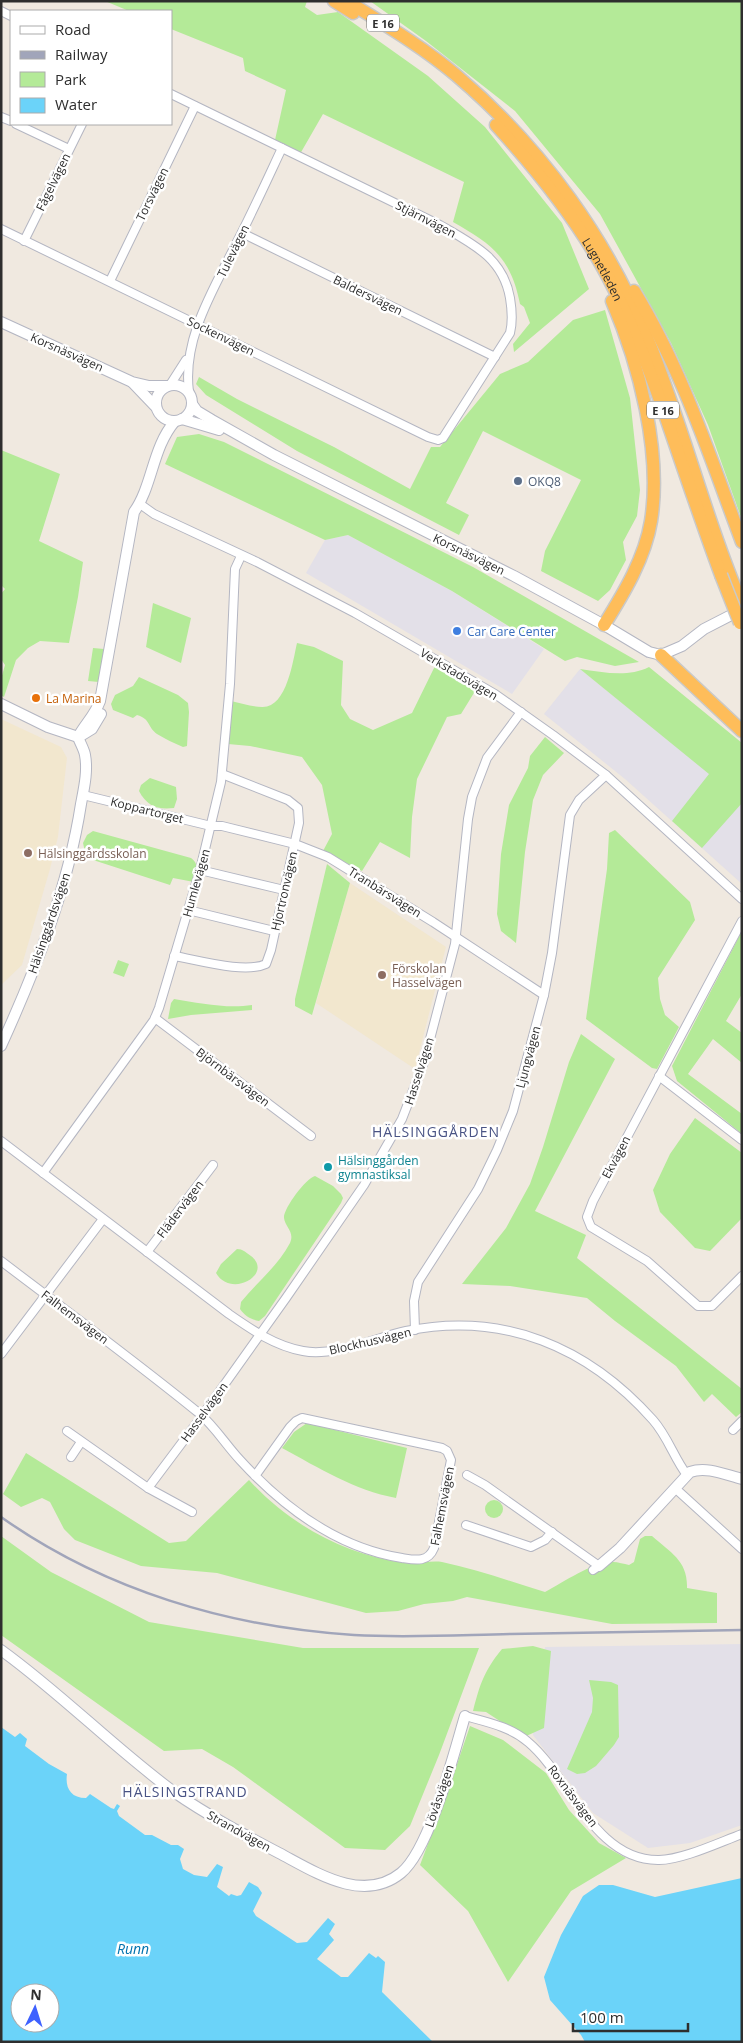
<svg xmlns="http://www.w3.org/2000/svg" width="743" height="2043" viewBox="0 0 743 2043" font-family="'Open Sans',sans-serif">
<rect width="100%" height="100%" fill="#f0e9e0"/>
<g fill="#e3e0e8">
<path d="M348,535L452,591L544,649L512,694L306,573L325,540Z"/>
<path d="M580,669L710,774L742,803V884L625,779L544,714Z"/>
<path d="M742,1644V1825L690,1843L648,1848L593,1813L533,1735L545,1647Z"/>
</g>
<g fill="#f2e7ce">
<path d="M1,719L61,747L67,758L58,837L50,869L22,965L1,985Z"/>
<path d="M350,883L446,947L415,1069L316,1003Z"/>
</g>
<g fill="#b4ea98">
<path d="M105,1H307L305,7L317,15L338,12L428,76L485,127L562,223L589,289L514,352L513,344L530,323L524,307L520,304C511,258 492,244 453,222L464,182L323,114L300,154L275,140L286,90L245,71L243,58L171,29V11H129Z"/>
<path d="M370,1H742V520L708,425L671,343L600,214L515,111L426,41Z"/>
<path d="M605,310L630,398L640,490L637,516L623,542L626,560L610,590L598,601L541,571L545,551L581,480L483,431L446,503L469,515L459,535L297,451L206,395L196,384L199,377L237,399L334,447L410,489L431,447H440L500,374L528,362L573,320Z"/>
<path d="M199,434L224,442L473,567L639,662L615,666L577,657L565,661L452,591L348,535L325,540L165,464L177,437Z"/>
<path d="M1,450L60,474L39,541L83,562L78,597L69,643L40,641L28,648L16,660L4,697L1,695V679L5,665L1,659V594L5,589L1,585Z"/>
<path d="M153,603L191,618L181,663L146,647Z"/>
<path d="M297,643L314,647L343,661L341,705L350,719L373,730L412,713L435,666L477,688L461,714L447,717L417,779L412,817L410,858L380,842L362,871L323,851L332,834L322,785L302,757L250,746L228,744L231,701C241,703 252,707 262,707C287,708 293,660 297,643Z"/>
<path d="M93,648L104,649L99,682L88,681Z"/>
<path d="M649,667L742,743V803L702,848L672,821L709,774L580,669C603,672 627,678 649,667Z"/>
<path d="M139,677L178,695L188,703L189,712L187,746L183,747C174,743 165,739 157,734C147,727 151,719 137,715L133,718L113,710L111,704L115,695L133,686Z"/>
<path d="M545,737L564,753L543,775L533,800L525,852L516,943L501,931L497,914L501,854L509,805L528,768L530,756Z"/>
<path d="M150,778L176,787L177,799L174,808C157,810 147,806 139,791L141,785Z"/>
<path d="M615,830L690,902L695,920L658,978L660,999L665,1015L679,1027L657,1069L652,1068L586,1019L607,869L609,833Z"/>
<path d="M93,831L191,858C200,864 196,873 194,882L173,878L170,885L90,859L86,856L83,843L87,835Z"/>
<path d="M327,864L350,883L312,1015L295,1006V999Z"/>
<path d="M742,931V994L726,1021L742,1033V1063L713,1039L688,1074L742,1114V1134L677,1081L672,1066Z"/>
<path d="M118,960L129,964L124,977L113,973Z"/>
<path d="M174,999C199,1003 227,1009 252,1005V1010L191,1015L168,1019L171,1003Z"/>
<path d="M581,1034L615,1059L535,1211L586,1235L577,1258L742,1389V1412L736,1417L712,1394L704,1402L676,1366L615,1321L587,1298L510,1286L462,1284L506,1228L530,1184L543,1147L569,1062Z"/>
<path d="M695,1118L742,1153V1218L710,1251L695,1248L660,1212L653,1190L670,1154Z"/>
<path d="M315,1176L333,1186L341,1194L343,1198L341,1203L265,1316L259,1321C250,1319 245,1316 240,1309L241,1302C257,1282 278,1266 290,1243C295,1232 285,1227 284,1218C283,1209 306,1178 315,1176Z"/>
<path d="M237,1249C243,1249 245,1252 251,1256C274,1274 231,1299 216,1273L221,1264Z"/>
<path d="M307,1423L407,1448L396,1498C354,1490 319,1468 282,1448L294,1432Z"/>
<path d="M26,1453L169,1543L186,1541L249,1480C290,1525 344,1554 404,1563C417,1565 430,1560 442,1562C476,1569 512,1582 545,1592C564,1582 592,1562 613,1562C618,1562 624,1564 629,1565L634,1562L640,1539L645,1536H652C671,1553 688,1561 687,1588L717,1593V1623L612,1624L467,1597L453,1601L424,1604L398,1611L366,1613L217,1573L141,1566L75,1540L64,1529L50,1502L42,1498L21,1507L3,1494Z"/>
<circle cx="494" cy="1509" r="9"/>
<path d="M1,1536L51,1572L149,1622L303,1648H479L439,1755L410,1826L385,1850L345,1848L233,1767L202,1749L164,1751L1,1635Z"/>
<path d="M533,1646L551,1651L544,1728L524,1737L486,1712L473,1711C480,1684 484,1671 502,1649Z"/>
<path d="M589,1680L611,1682L618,1685L619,1737L614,1745L596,1766L585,1773L577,1774L567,1769L592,1712L593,1698Z"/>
<path d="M470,1726L503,1740L546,1773L569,1810L599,1843L626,1858L571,1891L508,1982L468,1911L420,1865L449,1788Z"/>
</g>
<g fill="#6bd3f9" fill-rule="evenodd">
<path d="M1,1727L15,1737L20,1733L27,1739L25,1746L49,1764L67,1774C65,1787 70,1798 86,1798L90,1794L111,1808L114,1809L117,1804L120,1806L117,1811L119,1816L145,1835H152L171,1845H178L184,1849L180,1859L183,1869L194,1875L207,1877L217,1864L223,1867L217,1887L229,1896L231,1894L237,1896L241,1895L249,1882L258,1887L262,1893L253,1911L256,1916L297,1943L307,1942L328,1918L335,1924L329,1934L334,1940L317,1959L341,1977H348L369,1953L376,1958L378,1956L385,1962L382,1992L433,2042H1ZM20,1993H50V2023H20Z"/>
<path d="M742,1878V2042H585L581,2035L550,2000L544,1977L561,1935L583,1896L599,1885H613L655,1897Z"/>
</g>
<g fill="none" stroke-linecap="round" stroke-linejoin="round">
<defs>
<g id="minor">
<path d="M1,11L11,16"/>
<path d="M1,117L11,121"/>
<path d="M16,124L69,149"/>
<path d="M1,229L428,437L438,440L443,438L510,333C513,321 512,310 510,298C503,258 473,244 440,225L171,94"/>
<path d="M242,233L495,357"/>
<path d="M24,241L82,124"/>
<path d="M110,281L195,106"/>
<path d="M170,385L186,360"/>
<path d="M189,392C182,338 214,289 237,242C253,211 267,180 282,148"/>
<path d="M140,504L154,514L257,562L355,613L495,694L553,735L606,775L742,899"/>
<path d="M83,795L211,826H222L295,844L328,857L433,922L544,995"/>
<path d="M200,870L284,890"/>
<path d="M188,910L274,931"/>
<path d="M742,921L593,1201L587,1217L591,1227L647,1261L698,1306H712L742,1276"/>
<path d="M174,956C198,960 245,974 266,964L271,950L299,823L298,808L288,800L222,774"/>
<path d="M155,1018L311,1136"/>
<path d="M659,1076L742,1140"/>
<path d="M1,1141L229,1314C252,1330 275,1346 303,1351C334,1357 375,1338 406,1331C504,1311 588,1347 653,1420C668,1437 674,1458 687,1475"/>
<path d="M43,1173L154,1020L159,1008L200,870L221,782L230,684L235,569L241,556"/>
<path d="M147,1252L213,1165"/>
<path d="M1,1261C68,1312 135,1361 200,1414C215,1427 226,1445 240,1460C283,1507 337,1548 402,1558C415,1560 428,1563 434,1548L451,1460L447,1451L442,1448L302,1418L296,1421L290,1427L255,1476"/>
<path d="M415,1330L414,1301L418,1282L478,1189L497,1150L513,1111L544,995L552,953L570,815L579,800L606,775"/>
<path d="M1,1354L103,1219"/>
<path d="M733,1430L742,1421"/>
<path d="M67,1431L148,1488L192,1512"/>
<path d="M71,1457L81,1442"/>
<path d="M467,1475L485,1485L599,1566L593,1570"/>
<path d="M148,1488L202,1416L286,1298L364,1185L402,1119L424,1062L455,944L468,819L472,797L487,758L521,712"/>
<path d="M676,1489L742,1549"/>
<path d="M466,1525L531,1547L545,1540L552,1532"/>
<path d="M465,1716C487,1722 511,1727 528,1742C570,1777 594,1861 659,1860C682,1860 720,1842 742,1834"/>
</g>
<g id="tertiary">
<path d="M1,322L132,382L149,386H167"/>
<path d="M133,383L155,406"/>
<circle cx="174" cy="403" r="18"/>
<path d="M192,404L197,411L212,420L274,455L514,576L604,625L649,652L661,655L682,646L704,629L741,610"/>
<path d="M182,419L219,430"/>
<path d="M1,704L48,727L78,737"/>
<path d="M78,737C85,724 95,715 100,701L134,512C153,485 152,448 175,421"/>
<path d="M79,737L92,729L101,714"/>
<path d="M1,1046C36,969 68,888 81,804C84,788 88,771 85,755C84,749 80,743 78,737"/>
<path d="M599,1566L620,1548L690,1472C707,1466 726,1475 742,1479"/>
<path d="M1,1650C62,1694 114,1748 174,1792C207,1815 243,1834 279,1853C315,1872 363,1904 401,1873C430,1849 454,1753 465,1716"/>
</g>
<g id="trunk">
<path d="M334,1L353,13"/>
<path d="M347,1C384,24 423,47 456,75C542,148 609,241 650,345C684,430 706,520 742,605"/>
<path id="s1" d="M496,125C538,171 579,222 608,277C635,328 654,382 672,435C688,482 704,529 721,575"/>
<path d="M634,291C682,369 710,457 742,542"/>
<path d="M604,625C624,593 645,558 651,521C662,452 639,364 612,301"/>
<path d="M661,655L742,731"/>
</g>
</defs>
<use href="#minor" stroke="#b4b6c2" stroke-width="10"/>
<use href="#tertiary" stroke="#b4b6c2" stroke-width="12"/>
<use href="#trunk" stroke="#c9c9c9" stroke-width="15"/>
<use href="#minor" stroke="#fff" stroke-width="8"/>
<use href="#tertiary" stroke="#fff" stroke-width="10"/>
<use href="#trunk" stroke="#febd5a" stroke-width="12"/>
<path stroke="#a1a5ba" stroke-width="2.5" d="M1,1517C104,1590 228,1627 354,1635C406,1638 459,1635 511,1634C588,1633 665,1632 742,1630"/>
<defs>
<path id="trunk-bridge" d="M721,575L740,623"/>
</defs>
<use href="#trunk-bridge" stroke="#c9c9c9" stroke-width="15" stroke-linecap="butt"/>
<use href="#trunk-bridge" stroke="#febd5a" stroke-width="12"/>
</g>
<circle fill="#5c6f8a" stroke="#fff" stroke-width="2" cx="518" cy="481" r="5"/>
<circle fill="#3f7fe0" stroke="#fff" stroke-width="2" cx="457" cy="631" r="5"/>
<circle fill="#e8710a" stroke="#fff" stroke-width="2" cx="36" cy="698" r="5"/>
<g fill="#8d6e63" stroke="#fff" stroke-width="2">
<circle cx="28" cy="853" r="5"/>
<circle cx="382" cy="975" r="5"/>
</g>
<circle fill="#0f9aa8" stroke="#fff" stroke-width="2" cx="328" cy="1167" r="5"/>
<g text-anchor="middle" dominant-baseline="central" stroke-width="5" stroke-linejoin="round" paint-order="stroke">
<g fill="#fff" stroke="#6d6d6d" stroke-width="1">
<rect x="367" y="14.5" width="32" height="17" rx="4"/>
<rect x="647" y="401.5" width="32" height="17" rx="4"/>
</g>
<g font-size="11" font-weight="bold" fill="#2e2e2e">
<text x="383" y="23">E 16</text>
<text x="663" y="410">E 16</text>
</g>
<g font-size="12" fill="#2e2e2e" stroke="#fff">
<text transform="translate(53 182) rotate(-64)">Fågelvägen</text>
<text transform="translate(152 194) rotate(-64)">Torsvägen</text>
<text transform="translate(426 219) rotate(27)">Stjärnvägen</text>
<text transform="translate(233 251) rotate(-64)">Tulevägen</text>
<text stroke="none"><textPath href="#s1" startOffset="180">Lugnetleden</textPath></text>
<text transform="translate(368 295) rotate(26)">Baldersvägen</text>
<text transform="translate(221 336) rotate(26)">Sockenvägen</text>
<text transform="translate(67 352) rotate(24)">Korsnäsvägen</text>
<text transform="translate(469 554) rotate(26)">Korsnäsvägen</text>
<text transform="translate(459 674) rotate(31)">Verkstadsvägen</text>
<text transform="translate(147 810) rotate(14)">Koppartorget</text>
<text transform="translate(196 883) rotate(-74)">Humlevägen</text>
<text transform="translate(284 891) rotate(-77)">Hjortronvägen</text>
<text transform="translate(385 892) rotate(32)">Tranbärsvägen</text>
<text transform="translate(49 923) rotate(-71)">Hälsinggårdsvägen</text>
<text transform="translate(528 1057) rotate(-75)">Ljungvägen</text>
<text transform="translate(419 1071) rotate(-72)">Hasselvägen</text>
<text transform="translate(233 1077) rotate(37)">Björnbärsvägen</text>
<text transform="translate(616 1157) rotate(-62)">Ekvägen</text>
<text transform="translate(180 1209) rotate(-53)">Flädervägen</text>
<text transform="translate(75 1317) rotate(37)">Falhemsvägen</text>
<text transform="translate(370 1341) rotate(-13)">Blockhusvägen</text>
<text transform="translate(204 1412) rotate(-54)">Hasselvägen</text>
<text transform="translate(442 1506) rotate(-79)">Falhemsvägen</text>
<text transform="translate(439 1796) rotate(-71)">Lövåsvägen</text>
<text transform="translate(573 1796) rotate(53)">Roxnäsvägen</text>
<text transform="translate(239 1831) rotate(29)">Strandvägen</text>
</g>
<g font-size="12" fill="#4e5e75" stroke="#fff" text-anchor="start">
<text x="528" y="481">OKQ8</text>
</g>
<g font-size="12" fill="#366cbe" stroke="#fff" text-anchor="start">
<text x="467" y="631">Car Care Center</text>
</g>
<g font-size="12" fill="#c56008" stroke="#fff" text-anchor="start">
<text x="46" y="698">La Marina</text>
</g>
<g font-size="12" fill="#785e54" stroke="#fff" text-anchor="start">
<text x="38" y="853">Hälsinggårdsskolan</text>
<text x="392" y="968">Förskolan<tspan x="392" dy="14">Hasselvägen</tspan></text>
</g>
<g font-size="12" fill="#0d838f" stroke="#fff" text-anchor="start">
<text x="338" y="1160">Hälsinggården<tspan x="338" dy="14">gymnastiksal</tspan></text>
</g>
<g font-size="14" letter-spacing="1" fill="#495384" stroke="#fff">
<text x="436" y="1131">HÄLSINGGÅRDEN</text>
<text x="185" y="1791">HÄLSINGSTRAND</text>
</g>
<g font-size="14" font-style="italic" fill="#0172ae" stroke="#fff">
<text x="133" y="1948">Runn</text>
</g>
</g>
<rect width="743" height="2043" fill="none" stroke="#2e2e2e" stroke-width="5"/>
<rect x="10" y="10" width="162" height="115" fill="#ffffff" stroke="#ababab"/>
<rect x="20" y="26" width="25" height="8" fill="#ffffff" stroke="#ababab"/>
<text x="55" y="35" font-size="15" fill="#2e2e2e">Road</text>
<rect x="20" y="51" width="25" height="8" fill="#a1a5ba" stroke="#ababab"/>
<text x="55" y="60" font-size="15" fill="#2e2e2e">Railway</text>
<rect x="20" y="72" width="25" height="15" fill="#b4ea98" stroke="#ababab"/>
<text x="55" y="85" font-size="15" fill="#2e2e2e">Park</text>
<rect x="20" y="98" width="25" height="15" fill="#6bd3f9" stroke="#ababab"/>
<text x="55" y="110" font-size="15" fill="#2e2e2e">Water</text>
<g transform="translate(35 2008) rotate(4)"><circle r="24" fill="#ffffff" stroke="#ababab"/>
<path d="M0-4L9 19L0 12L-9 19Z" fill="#3e61ff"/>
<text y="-8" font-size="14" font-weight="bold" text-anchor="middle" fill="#2e2e2e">N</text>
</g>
<path d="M573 2023v8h115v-8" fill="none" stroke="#2e2e2e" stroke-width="2.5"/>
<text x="580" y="2023" font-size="15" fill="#2e2e2e" stroke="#ffffff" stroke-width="4" paint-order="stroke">100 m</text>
</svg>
